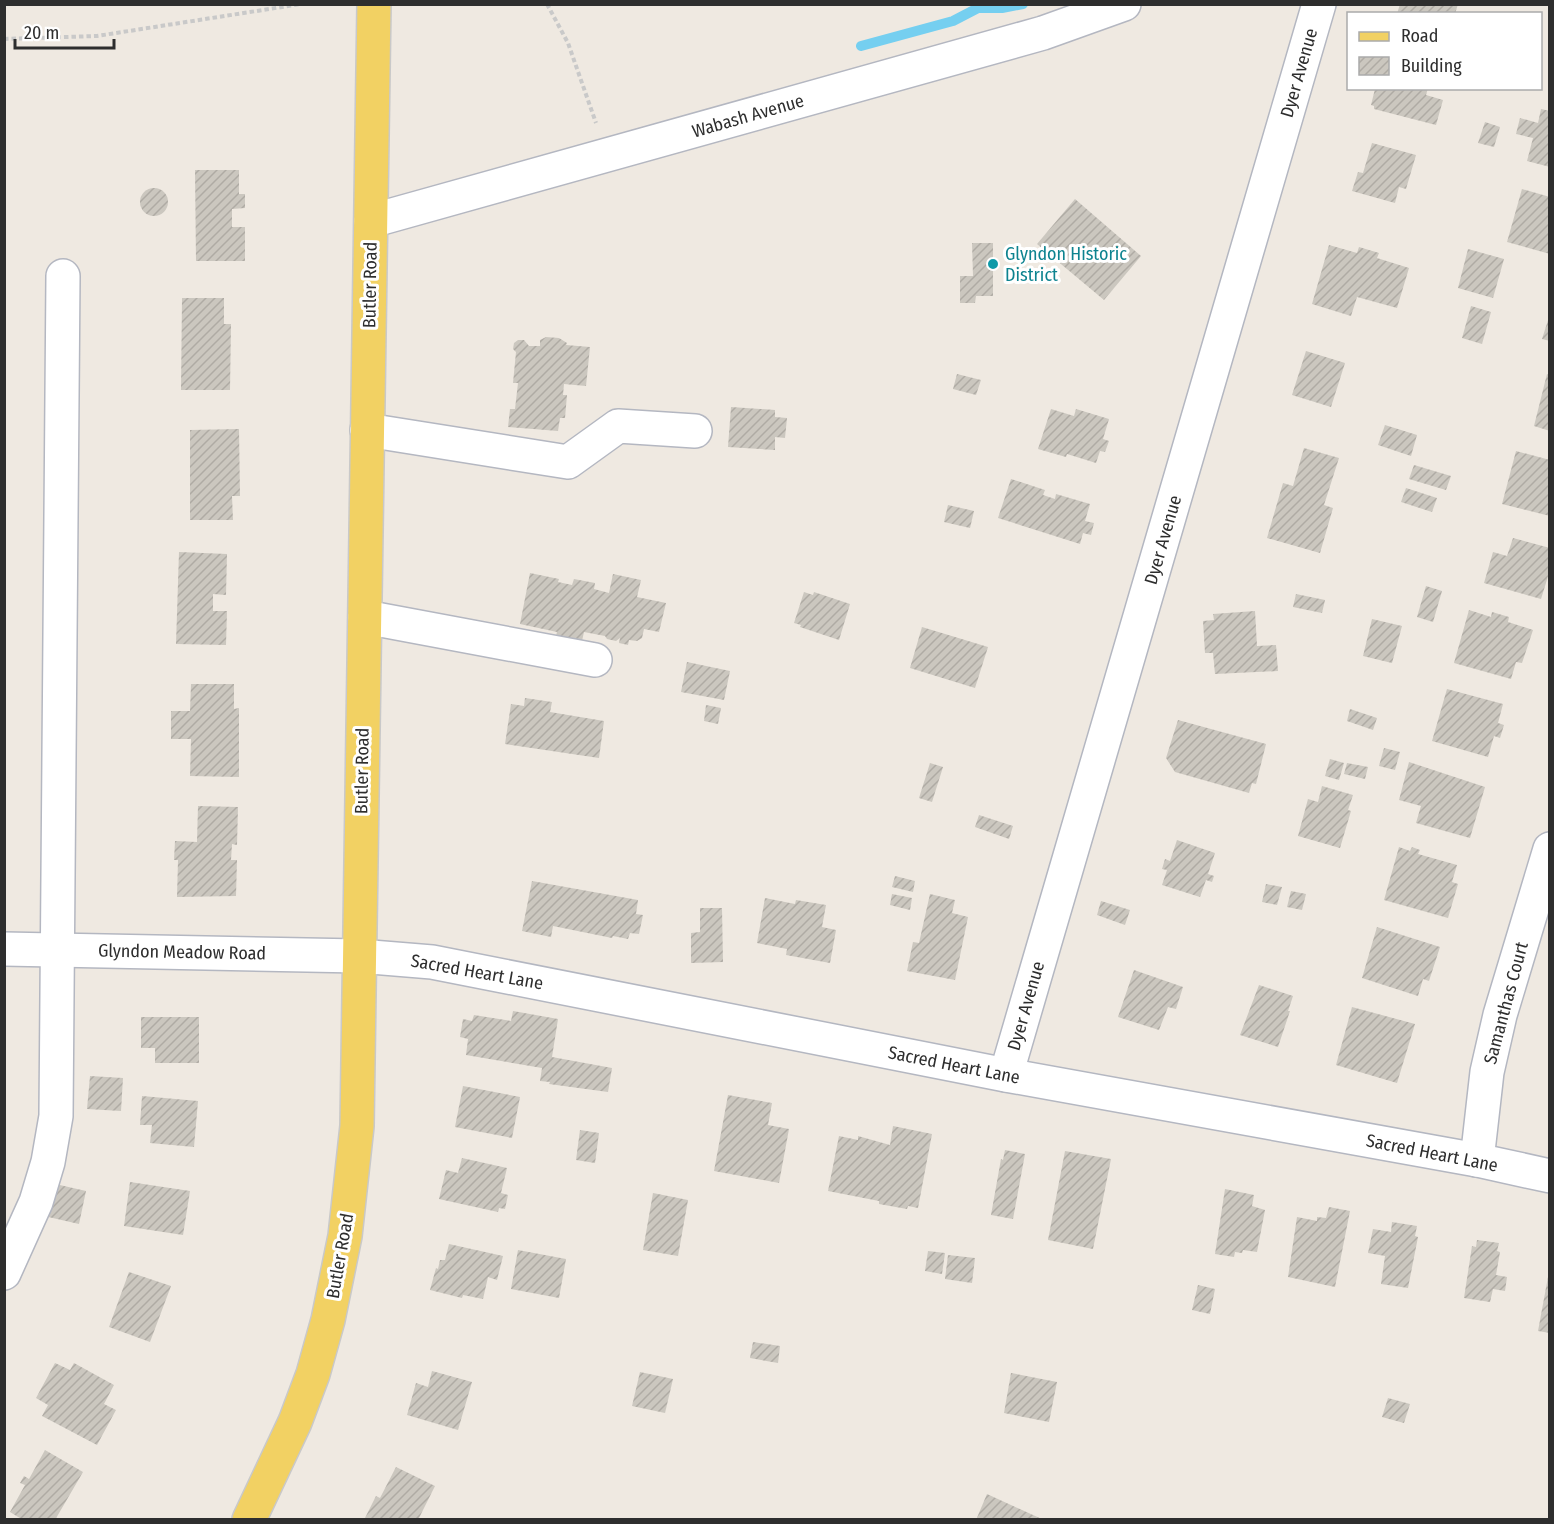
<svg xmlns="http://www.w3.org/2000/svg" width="1554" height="1524" viewBox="0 0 1554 1524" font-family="'Fira Sans Condensed',sans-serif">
<defs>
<pattern id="building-hatch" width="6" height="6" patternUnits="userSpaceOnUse" patternTransform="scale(1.5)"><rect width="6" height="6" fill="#cbc7bf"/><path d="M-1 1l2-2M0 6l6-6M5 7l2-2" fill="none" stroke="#afaba4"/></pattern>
</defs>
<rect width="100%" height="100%" fill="#efe9e1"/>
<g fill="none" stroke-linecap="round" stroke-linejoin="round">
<path stroke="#75cff0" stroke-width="10" d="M861,46L953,21L978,8H1002L1023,4"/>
</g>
<g fill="url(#building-hatch)">
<path d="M1400,4H1458L1455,14H1397Z"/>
<path d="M1379,88H1428L1426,95L1443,100L1436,125L1374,109V106L1371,105L1375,89L1379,90Z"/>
<path d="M1541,109L1550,111V167L1527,161L1533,138L1516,134L1520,118L1538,123Z"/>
<path d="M1485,122L1500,127L1494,147L1478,143Z"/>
<path d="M1372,143L1416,155L1406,189L1399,187L1395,203L1352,191L1358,172L1363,173Z"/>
<path d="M195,170H239V194H245V208L232,209V227H245V261H196Z"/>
<circle cx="154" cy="202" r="14"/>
<path d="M1522,189L1550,197V254L1507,242Z"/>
<path d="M1075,199L1141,256L1104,300L1037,244Z"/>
<path d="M972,243H993V296H976L975,303H960V276H973Z"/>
<path d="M1329,245L1357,253L1359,247L1379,253L1377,258L1409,268L1397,308L1357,297L1351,316L1312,304Z"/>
<path d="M1468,249L1504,259L1493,298L1458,288Z"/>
<path d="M182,298H224V324H231L230,390H181Z"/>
<path d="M1471,306L1491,312L1482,344L1462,338Z"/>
<path d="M1550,314V341L1542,339Z"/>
<path d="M546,337L559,338L567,343L566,345L590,347L586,386L564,384L563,395H567L565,418H560L558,431L508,427L510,409H515L518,383H513L516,352L513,349L514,343L518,340H524L529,346H540V340Z"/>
<path d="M1306,351L1345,363L1331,407L1292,395Z"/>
<path d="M957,374L981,380L976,395L953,389Z"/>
<path d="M1547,374L1550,375V431L1534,426Z"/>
<path d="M731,407L775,410V417L787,418L785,438L775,437V450L728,447Z"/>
<path d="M1051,409L1074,416L1076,409L1109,419L1103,439L1109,441L1105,452L1100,451L1096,463L1067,454L1066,457L1038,449Z"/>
<path d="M1385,425L1417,435L1411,456L1378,445Z"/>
<path d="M239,429L240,496H232L233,520H190V430Z"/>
<path d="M1304,448L1339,458L1324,505L1333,508L1320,553L1267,538L1283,483L1293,486Z"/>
<path d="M1516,451L1550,460V516L1502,504Z"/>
<path d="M1414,465L1451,476L1446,490L1409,479Z"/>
<path d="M1011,479L1045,490L1043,495L1055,499L1056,494L1090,504L1085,521L1094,523L1091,535L1083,533L1080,544L998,518Z"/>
<path d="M1406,488L1437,498L1432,512L1401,502Z"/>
<path d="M948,505L974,511L970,528L944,522Z"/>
<path d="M1513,538L1550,548V570L1541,599L1484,583L1493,552L1507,556Z"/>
<path d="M179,552L227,554L226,595L213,594V611H227L226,645L176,644Z"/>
<path d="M530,573L559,579L558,582L572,585L574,579L595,583L594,589L609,593L613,574L641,580L637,597L666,603L659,632L644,629L642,638L637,641L629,640L628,645L619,643L620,638L616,641L607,639L605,636L584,632L582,641L563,642L556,636L557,632L520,624Z"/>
<path d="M1426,586L1442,591L1433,622L1417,617Z"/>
<path d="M804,592L813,595L814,592L850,604L839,640L800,627L801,625L794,623Z"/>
<path d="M1296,594L1325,600L1322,613L1293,607Z"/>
<path d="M1469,610L1491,617L1492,612L1509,617L1508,622L1533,630L1522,663L1516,662L1511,679L1454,663Z"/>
<path d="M1255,611L1257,646L1276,645L1278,671L1215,674L1213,653H1205L1203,621L1214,620L1213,614Z"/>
<path d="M1372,619L1402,626L1392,663L1363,656Z"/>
<path d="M922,627L988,647L975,688L910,668Z"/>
<path d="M687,662L730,671L724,700L681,692Z"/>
<path d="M191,684H234V709L239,708V777L190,776L191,739H171V711H190Z"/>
<path d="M1447,689L1503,704L1498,723L1504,725L1500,738L1494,736L1488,757L1432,741Z"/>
<path d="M525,698L552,702L550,712L604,721L599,758L505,744L511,704L524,706Z"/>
<path d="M706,705L721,708L718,724L704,721Z"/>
<path d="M1350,709L1377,718L1373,730L1347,721Z"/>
<path d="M1178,720L1266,744L1256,784L1252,783L1249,793L1175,772L1166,758Z"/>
<path d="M1384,748L1400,752L1395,770L1379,766Z"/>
<path d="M1330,759L1344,763L1339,780L1325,776Z"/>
<path d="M1409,762L1485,787L1470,838L1416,823L1421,806L1399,800Z"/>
<path d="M930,763L943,767L932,802L919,798Z"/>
<path d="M1347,763L1368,767L1365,779L1344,774Z"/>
<path d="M1322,786L1353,795L1348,810L1351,811L1340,848L1298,836L1308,799L1318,802Z"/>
<path d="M198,806L238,807L237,845L232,844L231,860H237L236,896L177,897L178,860H174L175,841L197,842Z"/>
<path d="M979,815L1013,826L1009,839L975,827Z"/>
<path d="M1177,840L1215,853L1208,874L1214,876L1212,882L1206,880L1200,897L1162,885L1167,870L1162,869L1165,859L1170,861Z"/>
<path d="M1399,847L1410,851L1412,847L1420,850L1418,854L1457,865L1452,882L1458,884L1448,918L1384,900Z"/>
<path d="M895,876L915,881L913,892L892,887Z"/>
<path d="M532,881L638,900L636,914L643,915L639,934L630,933L628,939L613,936L612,938L553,926L551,937L522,931Z"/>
<path d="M1266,884L1282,887L1277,905L1262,902Z"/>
<path d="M1291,891L1306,894L1302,910L1287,907Z"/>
<path d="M892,894L912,898L910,910L890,905Z"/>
<path d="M930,894L955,900L952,913L968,917L955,980L907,971L913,942L919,943Z"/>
<path d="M765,898L795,904L796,900L826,905L822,927L836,930L830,963L786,955L787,949L757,943Z"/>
<path d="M1101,901L1130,910L1125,925L1097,915Z"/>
<path d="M700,908H722L723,962L691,963V933L700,932Z"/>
<path d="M1377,927L1440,947L1429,981L1423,979L1418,996L1362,978Z"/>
<path d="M1134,970L1183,987L1176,1009L1168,1007L1159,1030L1118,1017Z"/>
<path d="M1259,985L1293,996L1288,1011H1290L1278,1047L1240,1035Z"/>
<path d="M1352,1007L1415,1024L1397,1083L1336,1065Z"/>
<path d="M513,1011L558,1019L552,1057L612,1068L608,1092L549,1084L550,1082L540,1081L542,1068L466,1055L468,1039L460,1037L463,1019L472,1021L474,1015L511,1021Z"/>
<path d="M141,1017H199V1063H155V1048H141Z"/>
<path d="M90,1076L123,1078L121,1111L87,1109Z"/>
<path d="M463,1086L520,1097L512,1138L455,1127Z"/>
<path d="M728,1095L772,1103L768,1125L789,1129L779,1183L714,1171Z"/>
<path d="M142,1096L198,1101L194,1147L150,1143L152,1125H140Z"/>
<path d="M893,1126L932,1134L918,1208L908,1206L907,1209L879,1204V1201L828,1191L839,1136L858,1140V1136L890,1145Z"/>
<path d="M580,1130L599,1133L595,1163L576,1160Z"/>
<path d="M1005,1150L1025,1154L1013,1219L991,1215L1001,1159L1003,1160Z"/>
<path d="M1065,1151L1111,1159L1093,1249L1048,1240Z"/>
<path d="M462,1158L507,1168L501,1193L508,1195L505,1209L499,1208L498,1212L439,1199L446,1170L458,1173Z"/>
<path d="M130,1182L190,1191L183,1235L124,1226Z"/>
<path d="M51,1183L86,1191L79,1224L44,1216Z"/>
<path d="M1225,1189L1254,1195L1252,1206L1265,1210L1257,1252L1243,1250L1242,1253L1235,1252L1234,1257L1215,1254Z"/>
<path d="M653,1193L688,1200L678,1256L643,1250Z"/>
<path d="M1329,1207L1350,1211L1335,1287L1288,1277L1297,1217L1317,1221V1217L1326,1218Z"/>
<path d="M1392,1222L1417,1226L1415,1236L1418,1237L1408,1288L1381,1284L1385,1256L1368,1253L1373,1229L1391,1232Z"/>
<path d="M1477,1240L1499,1243L1497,1251L1500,1252L1496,1275L1507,1277L1505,1291L1493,1289L1490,1302L1464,1298L1472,1246L1476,1247Z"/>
<path d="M449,1244L503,1256L497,1280L488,1277L483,1299L463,1295L462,1298L430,1290L436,1268L438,1269L440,1260H445Z"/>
<path d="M518,1250L566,1259L559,1298L511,1289Z"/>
<path d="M928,1251L945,1253L942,1274L925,1271Z"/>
<path d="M948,1255L975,1258L972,1283L945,1279Z"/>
<path d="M129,1272L171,1286L150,1342L109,1327Z"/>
<path d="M1548,1277H1550V1333L1538,1331Z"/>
<path d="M1198,1285L1215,1289L1210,1314L1192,1310Z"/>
<path d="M753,1342L780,1346L778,1363L750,1358Z"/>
<path d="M55,1363L70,1370L74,1363L114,1385L104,1404L116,1410L97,1445L42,1416L48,1405L36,1398Z"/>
<path d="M432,1371L472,1382L458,1430L407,1415L416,1383L428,1387Z"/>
<path d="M640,1372L673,1379L665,1413L632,1406Z"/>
<path d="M1011,1373L1057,1382L1049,1422L1004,1413Z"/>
<path d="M1388,1398L1410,1404L1404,1423L1382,1417Z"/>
<path d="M45,1450L83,1472L55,1520H23L10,1512L25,1485L20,1483L24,1476L29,1479Z"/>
<path d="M396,1467L435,1486L418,1520L403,1518L402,1520H364L376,1496L380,1498Z"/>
<path d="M987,1494L1044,1520H976Z"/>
</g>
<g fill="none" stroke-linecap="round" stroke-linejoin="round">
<defs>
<g id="minor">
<path d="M371,221L1043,33L1124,4"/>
<path d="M367,430L568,462L618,426L695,431"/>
<path d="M365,617L595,660"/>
<path d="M4,949L359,956L432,962L1006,1075L1477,1160L1550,1176"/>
<path d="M1006,1075L1319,4"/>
<path d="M1477,1160L1487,1072L1500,1015L1550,849"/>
<path d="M4,1273L36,1202L48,1162L56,1116L63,276"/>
</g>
<path id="major" d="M249,1520L295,1422L313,1374L328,1320L345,1236L357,1126L374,4"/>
</defs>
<use href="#minor" stroke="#b4b7c1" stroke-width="36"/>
<use href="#major" stroke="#c9c9c9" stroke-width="36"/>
<g stroke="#c9c9c9" stroke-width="4" stroke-dasharray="4.5 3" stroke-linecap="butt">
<path d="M547,4L568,43L596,123"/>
<path d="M4,39L97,36L301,4"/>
</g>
<use href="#minor" stroke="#fff" stroke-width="33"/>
<use href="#major" stroke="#f2d163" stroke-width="33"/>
</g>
<circle fill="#0f9aa8" stroke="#fff" stroke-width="2" cx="993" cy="264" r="6"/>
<g text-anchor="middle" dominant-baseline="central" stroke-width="6" stroke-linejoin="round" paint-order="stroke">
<g font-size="18" fill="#2e2e2e" stroke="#fff">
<text transform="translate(1299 73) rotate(-74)">Dyer Avenue</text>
<text transform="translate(748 116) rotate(-16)">Wabash Avenue</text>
<text transform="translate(370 285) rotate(-89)">Butler Road</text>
<text transform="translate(1163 540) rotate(-74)">Dyer Avenue</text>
<text transform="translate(362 771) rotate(-89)">Butler Road</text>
<text transform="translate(182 952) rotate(1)">Glyndon Meadow Road</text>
<text transform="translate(477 972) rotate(10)">Sacred Heart Lane</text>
<text transform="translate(1506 1003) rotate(-75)">Samanthas Court</text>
<text transform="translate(1026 1006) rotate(-74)">Dyer Avenue</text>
<text transform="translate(954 1065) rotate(11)">Sacred Heart Lane</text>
<text transform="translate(1432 1153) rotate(11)">Sacred Heart Lane</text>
<text transform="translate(340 1256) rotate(-80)">Butler Road</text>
</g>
<g font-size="18" fill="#0d838f" stroke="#fff" text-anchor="start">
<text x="1005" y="254">Glyndon Historic<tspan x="1005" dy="21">District</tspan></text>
</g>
</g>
<rect width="1554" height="1524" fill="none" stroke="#2e2e2e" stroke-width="12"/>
<rect x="1347" y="12" width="195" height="78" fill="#ffffff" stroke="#ababab" stroke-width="1.5"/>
<rect x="1359" y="32" width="30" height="9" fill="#f2d163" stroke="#ababab" stroke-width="1.5"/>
<text x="1401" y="42" font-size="18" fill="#2e2e2e">Road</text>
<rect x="1359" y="57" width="30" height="18" fill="url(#building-hatch)" stroke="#ababab" stroke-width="1.5"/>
<text x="1401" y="72" font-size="18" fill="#2e2e2e">Building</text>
<path d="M15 39v9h99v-9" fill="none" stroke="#2e2e2e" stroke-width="3"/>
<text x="24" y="39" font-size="18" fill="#2e2e2e" stroke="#ffffff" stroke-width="4.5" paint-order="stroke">20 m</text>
</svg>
